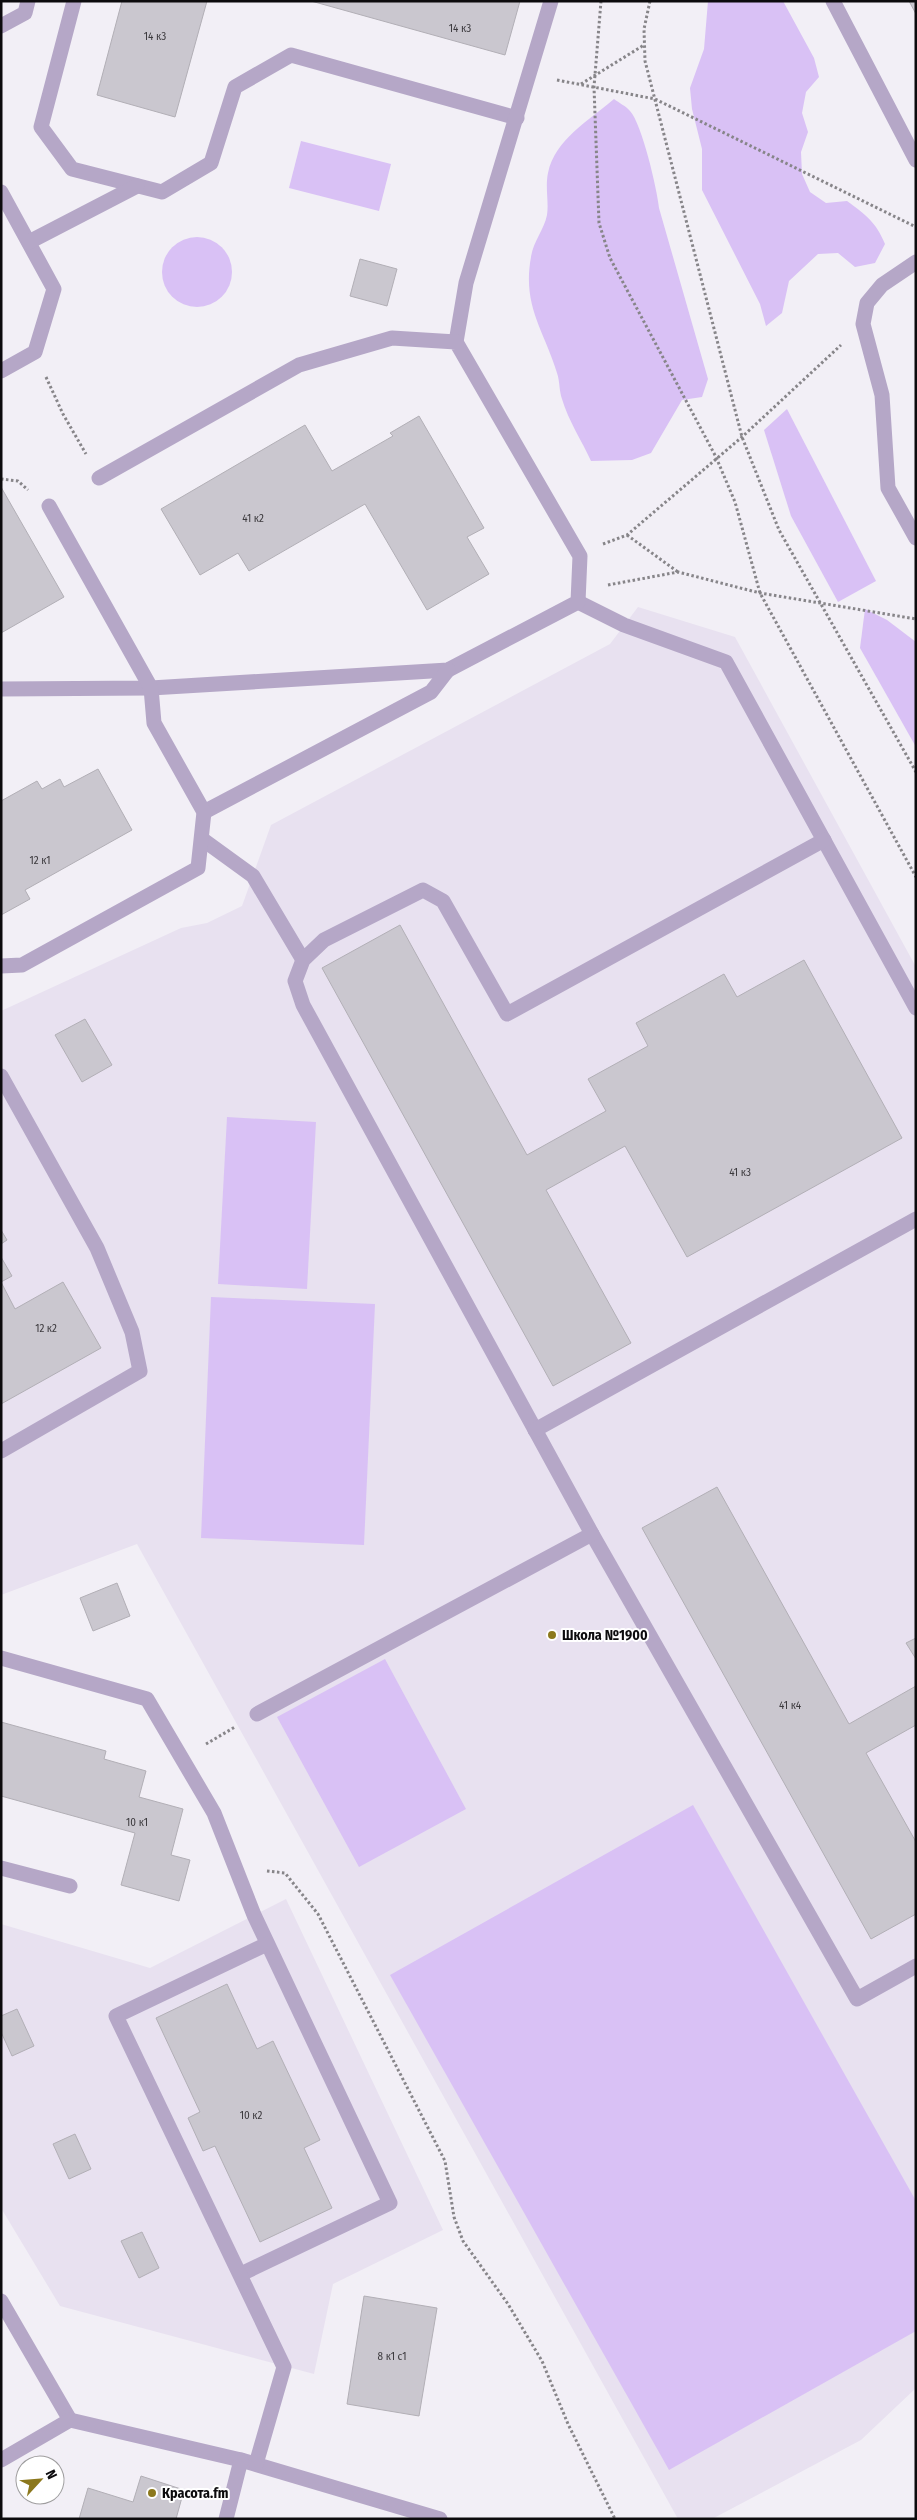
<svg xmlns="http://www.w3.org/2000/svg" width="917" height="2520" viewBox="0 0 917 2520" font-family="'Fira Sans Condensed',sans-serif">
<rect width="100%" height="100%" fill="#f2eff6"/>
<g fill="#e8e1f0">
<path d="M638,607L735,637L916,967V2388L861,2440L712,2519H678L137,1544L1,1595V1011L181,928L207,923L242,906L271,825L610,644Z"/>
<path d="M286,1899L443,2230L333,2284L314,2374L60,2306L1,2208V1924L150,1968Z"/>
</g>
<g fill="#d9c1f5">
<path d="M708,1H783L814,58L819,77L806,92L802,113L808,132L801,152L802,174L810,192L826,203L847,201C866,215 876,222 885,244L875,263L855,267L838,253L818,254L789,281L782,313L766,326L760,304L702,190V149L692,109L690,88L704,49Z"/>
<path d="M614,99C619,103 626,106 630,111C642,124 657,189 659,208L708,379L702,397L682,400L651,453L632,460L591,461C582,441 568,420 562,399C559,391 560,382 557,373C544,330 522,306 531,257C533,242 544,230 547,215C549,202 545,187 548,173C555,139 589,121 614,99Z"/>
<path d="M301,141L391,164L379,211L289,188Z"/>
<circle cx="197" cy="272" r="35"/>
<path d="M787,409L876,581L838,602L791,516L764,430Z"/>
<path d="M865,609L887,620L916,642V747L860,648Z"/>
<path d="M227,1117L316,1122L307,1289L218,1284Z"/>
<path d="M211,1297L375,1304L364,1545L201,1538Z"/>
<path d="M385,1659L466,1809L359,1867L277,1717Z"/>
<path d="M693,1805L916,2201V2331L669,2470L390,1975Z"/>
</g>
<g fill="#cac7cf" stroke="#b2afb6">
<path d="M122,1H207L175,117L97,95Z"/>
<path d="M311,1H520L505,55Z"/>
<path d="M909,1H916V14Z"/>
<path d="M360,259L397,269L387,306L350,296Z"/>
<path d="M419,416L484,528L467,537L489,574L427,610L365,504L249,571L238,553L200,575L161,509L305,425L332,471L393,436L390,433Z"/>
<path d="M1,487L64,597L1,633Z"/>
<path d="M98,769L132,830L25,890L30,899L1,915V801L37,781L42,789L60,779L64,787Z"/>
<path d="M400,925L527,1155L606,1111L588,1079L648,1046L636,1023L724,974L737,997L804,960L902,1138L687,1257L625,1146L546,1190L631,1343L553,1386L322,968Z"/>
<path d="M85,1019L112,1065L82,1082L55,1035Z"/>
<path d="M1,1230L7,1240L1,1244Z"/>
<path d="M1,1257L12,1276L1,1282Z"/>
<path d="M1,1282L15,1309L63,1282L101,1348L1,1404Z"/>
<path d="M717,1487L849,1724L916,1686V1725L866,1753L916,1842V1914L871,1939L642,1528Z"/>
<path d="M117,1583L130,1616L93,1631L80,1598Z"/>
<path d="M916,1638V1659L906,1643Z"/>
<path d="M1,1722L106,1751L104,1759L146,1771L139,1797L183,1809L171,1855L190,1860L179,1901L121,1885L135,1833L1,1796Z"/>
<path d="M227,1984L257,2049L273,2041L320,2140L304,2148L332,2208L260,2242L215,2146L203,2151L188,2118L200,2112L156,2018Z"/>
<path d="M17,2009L34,2046L12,2056L1,2032V2016Z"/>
<path d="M75,2134L91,2169L69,2179L53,2144Z"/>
<path d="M142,2232L159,2268L139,2278L121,2241Z"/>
<path d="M364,2296L437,2308L419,2416L347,2404Z"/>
<path d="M141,2476L184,2490L176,2519H79L88,2488L133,2502Z"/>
</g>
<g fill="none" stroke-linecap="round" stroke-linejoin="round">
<g stroke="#878589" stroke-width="3" stroke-dasharray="2.5 2.5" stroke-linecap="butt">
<path d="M601,1L594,87L599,223L610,258L716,457L735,502L760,593L916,877"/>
<path d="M650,1L644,29L645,61L742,437L779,530L916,772"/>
<path d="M557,80L655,99L916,227"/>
<path d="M581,84L644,45"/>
<path d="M46,377L63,414L86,454"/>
<path d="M1,479L18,481L28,490"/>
<path d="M627,535L678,572"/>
<path d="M603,544L627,535L742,437L841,345"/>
<path d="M608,585L678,572L760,593L916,619"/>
<path d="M206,1744L235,1727"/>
<path d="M267,1871L285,1873L318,1914L445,2161L454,2217L463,2241L508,2304L542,2361L568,2424L615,2519"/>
</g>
<g stroke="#b5a7c7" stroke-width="15">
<path d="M74,1L41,127L72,169L162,192L211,163L235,87L291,55L517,118"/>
<path d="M833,1L916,160"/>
<path d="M1,26L25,13L28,1"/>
<path d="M1,192L54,289L35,352L1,371"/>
<path d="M29,242L137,186"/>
<path d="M916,262L882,285L867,303L863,324L882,395L888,488L916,538"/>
<path d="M456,342L466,283L551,1"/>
<path d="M578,602L624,625L726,662L916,1008"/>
<path d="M1,689L151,688L448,670L578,602L580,556L456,342L392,338L299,365L99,478"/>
<path d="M204,812L431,692L448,670"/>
<path d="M202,839L253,876L303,960"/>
<path d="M824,840L507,1014L443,901L423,890L324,940L303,960L295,981L303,1005L592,1534L857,1999L916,1966"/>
<path d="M1,966L22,965L198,868L204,812L154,723L151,688L49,506"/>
<path d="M1,1076L97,1248L132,1332L140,1371L1,1451"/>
<path d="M535,1430L916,1219"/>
<path d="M1,1658L147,1699L214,1813L254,1915L390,2203L241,2274"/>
<path d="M257,1714L592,1534"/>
<path d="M1,1868L70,1886"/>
<path d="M1,2301L70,2420"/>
<path d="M1,2460L70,2420L241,2460L440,2519"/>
<path d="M256,2464L284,2367L116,2016L267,1944"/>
<path d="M226,2519L241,2460"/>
</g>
</g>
<g fill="#8c781d" stroke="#fff" stroke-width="2">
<circle cx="552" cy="1635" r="5"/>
<circle cx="152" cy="2493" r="5"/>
</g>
<g text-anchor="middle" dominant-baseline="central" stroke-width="4" stroke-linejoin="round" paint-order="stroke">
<g font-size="11" fill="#3c3a3e">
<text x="460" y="28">14 к3</text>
<text x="155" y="36">14 к3</text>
<text x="253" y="518">41 к2</text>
<text x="40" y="860">12 к1</text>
<text x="740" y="1172">41 к3</text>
<text x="46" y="1328">12 к2</text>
<text x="790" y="1705">41 к4</text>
<text x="137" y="1822">10 к1</text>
<text x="251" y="2115">10 к2</text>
<text x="392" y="2356">8 к1 с1</text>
</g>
<g font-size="14" font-weight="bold" fill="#0c0b0d" stroke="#fff" text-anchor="start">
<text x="562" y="1635">Школа №1900</text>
<text x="162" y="2493">Красота.fm</text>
</g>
</g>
<rect width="917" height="2520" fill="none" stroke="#0c0b0d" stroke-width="5"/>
<g transform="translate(40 2480) rotate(64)"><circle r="24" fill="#ffffff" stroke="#9e9d9e"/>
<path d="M0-4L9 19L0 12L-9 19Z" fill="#8c781d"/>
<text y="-8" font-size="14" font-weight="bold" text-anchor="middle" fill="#0c0b0d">N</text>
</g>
</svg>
